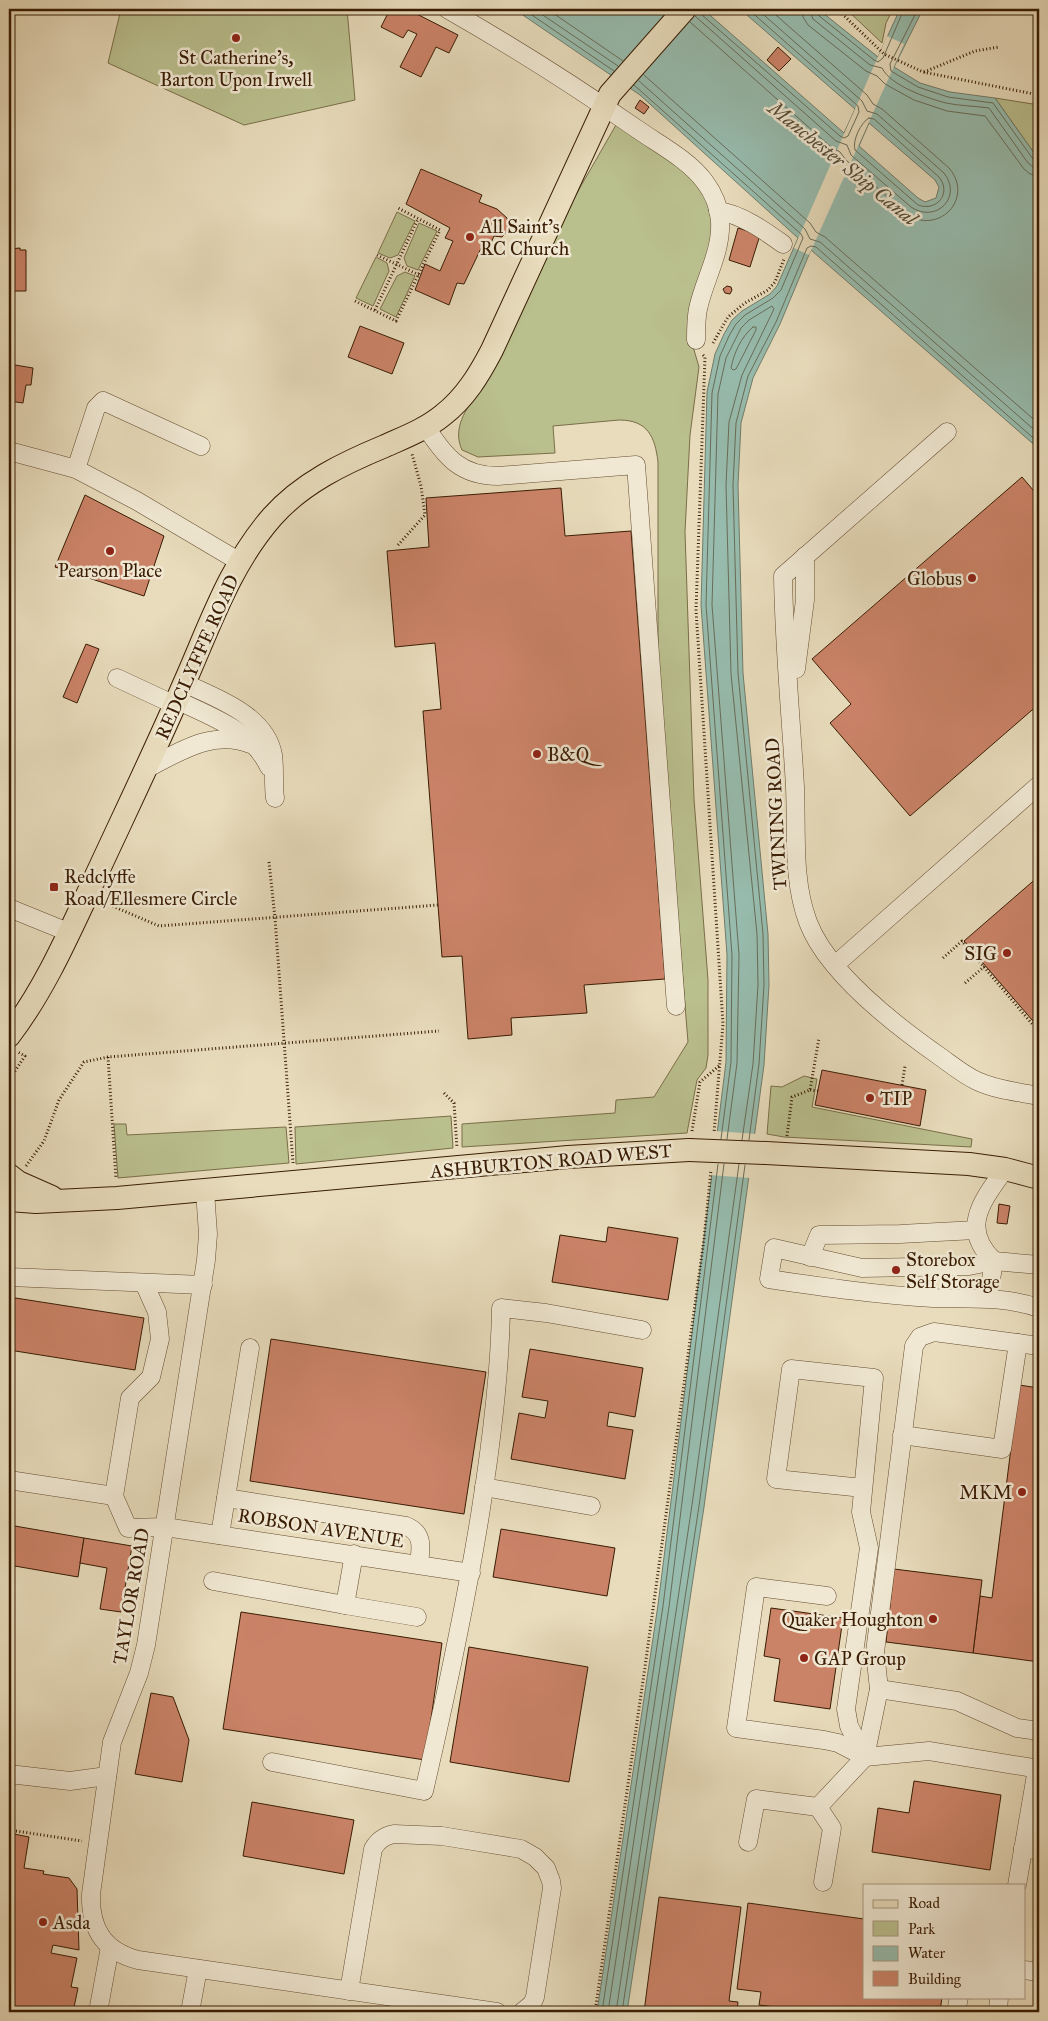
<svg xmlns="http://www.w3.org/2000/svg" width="1048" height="2021" viewBox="0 0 1048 2021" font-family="'IM FELL Great Primer',serif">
<rect width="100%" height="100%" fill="#e8dcbc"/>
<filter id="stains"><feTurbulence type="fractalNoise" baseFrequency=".004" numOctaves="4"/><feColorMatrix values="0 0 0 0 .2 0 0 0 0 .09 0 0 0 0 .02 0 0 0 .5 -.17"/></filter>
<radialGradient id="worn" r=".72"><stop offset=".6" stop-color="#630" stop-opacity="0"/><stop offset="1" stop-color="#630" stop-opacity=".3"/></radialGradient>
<g fill="#babf8e" stroke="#7a6e48">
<path d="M121,9H347L355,100L244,125L108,63Z"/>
<path d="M846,9H893L886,23L882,43Z"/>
<path d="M995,98L1039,105V160Z"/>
<path d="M616,125L672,157L703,189L716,223L692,343L699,367L690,435L685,532L694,799L708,980V1055L706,1068L697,1080L687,1133L462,1147V1124L615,1113L616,1100L654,1097L688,1042L658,672V462C655,437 648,420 619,420L553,426L555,453L478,457L462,450C452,428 466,410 478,391L574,198Z"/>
<path d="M397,212L415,221L398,255L390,258L378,253Z"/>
<path d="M419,223L437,231L418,270L407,266L404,258Z"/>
<path d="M376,257L387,263L389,271L373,306L356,298Z"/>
<path d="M405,272L415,276L396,317L380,309L397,276Z"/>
<path d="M804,1076L817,1079L812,1107L972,1139L971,1147L784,1137L767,1134L771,1086L782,1087Z"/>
<path d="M451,1116L453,1148L296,1164L295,1127Z"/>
<path d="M114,1124H126L127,1135L286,1127L289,1163L118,1178Z"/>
</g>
<path fill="#97bcae" stroke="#717c6a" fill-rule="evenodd" d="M514,9H703L844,133L855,109L740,9H818L878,57L900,9H923L894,67L920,83L950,92L995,98L1039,160V449L811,250L780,324L753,378L741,423L738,485L743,673L768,934L769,985L764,1065L704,1507L627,2012H597L658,1605L726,1062L727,955L701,605L707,392L715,354L724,334L732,320L742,311L770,294L777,286L798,238L640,95ZM869,123L935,180L939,187L936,198L925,202L918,198L859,146Z"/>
<g fill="#e8dcbc">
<path d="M887,36L904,44L809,255L794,248Z"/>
<path d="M715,1131L757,1134L751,1178L709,1175Z"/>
</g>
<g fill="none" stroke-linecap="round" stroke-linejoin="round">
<g stroke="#686c58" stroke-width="1">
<path d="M523,9L614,71"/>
<path d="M534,9L618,66"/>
<path d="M547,9L623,61"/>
<path d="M700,9L702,15L840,136L844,138L848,136L859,112L858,106L748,9"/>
<path d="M802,9L803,17L808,25L866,71L877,76L885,84L914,100L947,111L985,116L1024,169L1030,174L1039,176"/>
<path d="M809,9L813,19L870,65L882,68C891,86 927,98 946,103C960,106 975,106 989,108L1028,163L1033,167L1039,168"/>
<path d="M816,9L818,15L874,60L878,62L883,58L904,9"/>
<path d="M918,9L890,64L891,71L918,87L948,97L993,103L1033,159L1039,162"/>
<path d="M695,16L836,141L847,145L851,155L911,207C936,224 963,197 944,173L877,114L867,111L862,101L757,9"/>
<path d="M690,22L831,147L840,152L846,160C861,173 875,186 890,199C897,205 905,214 914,218C930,225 950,217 956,200C960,189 957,177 949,168L882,109L873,104L867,95L769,9"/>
<path d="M644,75L810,223L816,232L825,237L1039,424"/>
<path d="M639,81L805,229L810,239L820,242L1039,434"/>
<path d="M634,85L801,234L803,238L781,290L773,298L745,315L736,324L729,336L720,356L712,393L706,605L732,955L731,1062L721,1139"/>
<path d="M869,118L874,119L939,177C952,193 937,212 918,205L855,150C852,141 861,122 869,118Z"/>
<path d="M753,327H756V330L736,369L733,370L731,368C734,353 741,337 753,327Z"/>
<path d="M727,1139L737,1063L739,955L712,605L718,394L726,358L741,328L749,320L772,306L774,309L742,375L729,422L726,485L731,674L757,934L758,985L753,1064L742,1140"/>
<path d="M749,1140L759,1064L764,985L763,934L738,673L733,485L736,423L748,376L776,322L807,248L811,246L816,247L1039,443"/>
<path d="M602,2012L663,1606L718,1164"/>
<path d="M608,2012L669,1607L724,1164"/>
<path d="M616,2012L692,1505L739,1164"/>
<path d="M622,2012L699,1506L745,1165"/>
</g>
</g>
<g fill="#cb8368" stroke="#391c03">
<path d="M390,9H407L458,35L449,53L436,47L421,77L400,67L417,34L408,30L403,38L381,27Z"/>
<path d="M778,47L791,59L779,71L767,60Z"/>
<path d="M640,100L649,107L644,114L635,108Z"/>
<path d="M421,169L482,195L479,202L497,209L507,218L510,228L502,237L494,236L491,243L485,240L464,284L457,283L449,305L415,290L425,264L440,271L453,241L445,238L450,228L406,204Z"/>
<path d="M738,228L760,235L750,267L729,260Z"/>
<path d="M20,248V250H26V291H9V249Z"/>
<path d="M727,286L731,287L732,290L730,294L725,293L723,289Z"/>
<path d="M360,326L404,343L392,374L348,357Z"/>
<path d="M9,364L33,368L31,385H26L23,403L9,401Z"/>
<path d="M1022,477L1039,497V704L910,816L830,723L851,704L812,659Z"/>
<path d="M561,488L565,536L631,531L665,979L584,985L587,1013L511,1018L512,1035L468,1039L462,956L442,957L423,711L441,709L435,643L395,647L387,551L429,547L426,498Z"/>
<path d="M85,495L164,536L144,596L55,567Z"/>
<path d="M86,644L99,649L77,703L63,697Z"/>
<path d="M1039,876V1028L964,941Z"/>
<path d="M822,1070L926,1090L920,1126L815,1105Z"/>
<path d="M999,1204L1010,1206L1007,1224L997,1223Z"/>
<path d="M608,1227L678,1238L668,1300L552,1282L560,1235L606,1242Z"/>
<path d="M9,1297L144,1318L135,1370L9,1350Z"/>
<path d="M271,1339L486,1372L464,1514L250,1481Z"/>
<path d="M530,1349L643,1368L635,1417L609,1412L607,1426L633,1430L625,1479L511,1459L519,1413L545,1418L548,1401L522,1397Z"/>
<path d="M1019,1385L1039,1388V1662L973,1653L980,1596L992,1598Z"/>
<path d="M9,1525L84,1538L78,1577L9,1565Z"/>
<path d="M501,1529L615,1548L607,1596L493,1577Z"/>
<path d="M84,1538L132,1546L121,1612L100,1609L107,1568L80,1563Z"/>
<path d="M894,1569L982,1580L973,1653L886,1642Z"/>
<path d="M771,1608L843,1618L830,1709L774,1701L780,1659L764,1656Z"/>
<path d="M241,1612L442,1643L425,1760L223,1729Z"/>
<path d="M469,1647L588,1667L569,1782L450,1762Z"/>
<path d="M151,1693L173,1697L189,1740L182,1782L135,1774Z"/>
<path d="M914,1781L1001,1795L990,1870L872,1852L878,1808L909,1813Z"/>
<path d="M252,1802L354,1820L344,1874L243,1856Z"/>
<path d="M9,1833L29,1837L24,1868L44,1871L43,1874L69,1878L77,1889L79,1950L53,1945L51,1953L77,1958L71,1987L78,1988L73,2012H52L51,2010L46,2012H9Z"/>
<path d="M659,1897L741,1907L729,2001L738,2002L737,2012H644Z"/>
<path d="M748,1903L864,1919V1997H942L940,2012H814L759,2005L761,1992L737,1989Z"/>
</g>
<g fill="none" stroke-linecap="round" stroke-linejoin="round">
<defs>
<g id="minor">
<path d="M447,9C512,46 575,86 637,129C660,145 689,160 705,182C714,194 719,207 720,221C722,252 704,280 698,309C696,319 696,330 696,340"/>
<path d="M718,211C741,214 765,231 783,244"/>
<path d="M426,427C445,457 461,476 498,476L636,465L676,1006"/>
<path d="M947,432L783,576C784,646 791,717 795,787C797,832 792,880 808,922C827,973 899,1028 942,1058C953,1066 964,1075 977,1081C996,1090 1019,1092 1039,1096"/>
<path d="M9,451L76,469L137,501L240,562"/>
<path d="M76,469L96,408L103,401L201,446"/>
<path d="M796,669L805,600V556"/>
<path d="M117,678L175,705"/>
<path d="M184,683C216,698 266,715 273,755C275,768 273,784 275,798"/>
<path d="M177,700C212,718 251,729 269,767"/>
<path d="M146,769C179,752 213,729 250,744"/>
<path d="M9,908L68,932"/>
<path d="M835,965L1039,785"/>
<path d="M205,1191L208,1234L206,1260L146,1645L139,1673L112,1742L91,1894C90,1928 103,1951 138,1960L497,2012"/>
<path d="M810,1257L819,1235L900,1234L976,1230"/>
<path d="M994,1261C959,1228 983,1200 1005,1169"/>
<path d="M1039,1265L994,1261L969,1266L862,1268L774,1248L769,1279C823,1287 878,1295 933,1298C969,1299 1004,1296 1039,1308"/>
<path d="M9,1277L203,1285"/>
<path d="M988,1298L994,1261"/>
<path d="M902,1435L1002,1449L1018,1343"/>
<path d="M9,1480L114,1496L130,1398L151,1377L160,1339L157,1312L144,1283"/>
<path d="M484,1487L591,1506"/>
<path d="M863,1488L776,1479L791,1369L874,1378L861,1512L869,1548L846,1709L849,1726L865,1757"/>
<path d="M114,1496L128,1528L165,1527L471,1573"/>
<path d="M226,1498L406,1526C424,1533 421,1548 419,1564"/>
<path d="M220,1535L250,1348"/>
<path d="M213,1581L345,1605L354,1554"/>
<path d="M827,1596L756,1587L736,1728L824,1740L838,1743L865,1757L929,1751L1039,1769"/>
<path d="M345,1605L417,1617"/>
<path d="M879,1689L957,1701L1017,1728L1039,1731"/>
<path d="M272,1762L424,1791C445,1700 465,1608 480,1515C491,1446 500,1378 501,1308L546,1313L642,1330"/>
<path d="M9,1774L70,1781L107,1776"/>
<path d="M818,1807L832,1828L823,1882"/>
<path d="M748,1842L756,1799L818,1807L865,1757L879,1689L875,1652L914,1346L920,1337L934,1332L1039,1346"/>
<path d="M1023,1848L1039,1851"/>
<path d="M1017,1885L1037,1769"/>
<path d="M1024,1970L1039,1972"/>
<path d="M349,1991L373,1849C378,1840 384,1836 394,1834L442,1836L521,1849L535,1857L546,1868L551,1881L552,1888L535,1997L532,2004L522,2012"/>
<path d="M98,2012L110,1947"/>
<path d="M190,2012L198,1969"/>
<path d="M956,2012L959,1997"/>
<path d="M998,2012L999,1997"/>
</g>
<g id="major">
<path d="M9,1036C45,989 69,933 94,880C124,815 155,751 183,686C209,628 229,566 272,517C302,483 344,463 385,446C405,437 426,429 443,415C465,398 479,375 492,350L610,94L685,9"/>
<path d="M766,1153L969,1164L1005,1169L1039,1178"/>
<path d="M9,1175L18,1182L52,1197"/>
<path d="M9,1200L36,1202L117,1198L568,1157L689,1150"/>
</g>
</defs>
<use href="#minor" stroke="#654c31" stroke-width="19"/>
<use href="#major" stroke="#391c03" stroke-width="24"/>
<g stroke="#391c03" stroke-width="3" stroke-dasharray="1 2.5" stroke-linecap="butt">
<path d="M837,9L884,54L923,72L1039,95"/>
<path d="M924,72L975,51L999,47"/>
<path d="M377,255L419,275"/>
<path d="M355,301L396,321L440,230L398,208"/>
<path d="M375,310L418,219"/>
<path d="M713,343L728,317L745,303L768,290L775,282L784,259"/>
<path d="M703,355L705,357L696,610L723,1024L714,1133"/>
<path d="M398,545L425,515L421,486L412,454"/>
<path d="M269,862L275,918L293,1163"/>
<path d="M103,902L159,926L438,905"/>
<path d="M943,958L962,941L1039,1032"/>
<path d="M965,983L985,966"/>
<path d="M108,1057L116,1179"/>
<path d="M9,1080L25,1056L18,1052"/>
<path d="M902,1085L905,1066"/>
<path d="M810,1090L818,1091"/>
<path d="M444,1093L454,1103L457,1148"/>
<path d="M692,1131L700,1082L720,1065"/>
<path d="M787,1136L792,1097L810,1090L819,1038"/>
<path d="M9,1146L13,1157"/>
<path d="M26,1166L44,1141L59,1100L84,1062L108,1057L439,1031"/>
<path d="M9,1830L82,1841"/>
<path d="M595,2012L645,1667L704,1239L711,1170"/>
</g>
<use href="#minor" stroke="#f0e8d3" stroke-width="18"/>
<use href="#major" stroke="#e8dcbc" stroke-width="22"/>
<defs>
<path id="major-bridge" d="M689,1150L766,1153"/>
</defs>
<use href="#major-bridge" stroke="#391c03" stroke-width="24" stroke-linecap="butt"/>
<use href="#major-bridge" stroke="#e8dcbc" stroke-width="22"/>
</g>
<g fill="#8f2418" stroke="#f0e8d3" stroke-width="2">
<circle cx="236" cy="38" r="5"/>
<circle cx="470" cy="237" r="5"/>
<circle cx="110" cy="551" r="5"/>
<circle cx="972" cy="578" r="5"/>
<circle cx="537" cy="754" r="5"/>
<rect x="49" y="882" width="10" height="10" rx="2.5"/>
<circle cx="1007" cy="953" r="5"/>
<circle cx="870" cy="1098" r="5"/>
<circle cx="896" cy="1270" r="5"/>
<circle cx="1022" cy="1492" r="5"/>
<circle cx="933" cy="1619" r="5"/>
<circle cx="804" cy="1658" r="5"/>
<circle cx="43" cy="1922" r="5"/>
</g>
<g text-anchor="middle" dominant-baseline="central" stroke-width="5" stroke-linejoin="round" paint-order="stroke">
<g font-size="19" fill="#391c03" stroke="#f0e8d3" text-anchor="start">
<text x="236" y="57" text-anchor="middle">St Catherine's,<tspan x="236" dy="22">Barton Upon Irwell</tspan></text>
<text x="480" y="226">All Saint's<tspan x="480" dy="22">RC Church</tspan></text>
<text x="110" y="570" text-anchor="middle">Pearson Place</text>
<text x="962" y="578" text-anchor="end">Globus</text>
<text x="547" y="754">B&amp;Q</text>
<text x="64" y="876">Redclyffe<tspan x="64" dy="22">Road/Ellesmere Circle</tspan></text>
<text x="997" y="953" text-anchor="end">SIG</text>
<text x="880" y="1098">TIP</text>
<text x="906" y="1259">Storebox<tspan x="906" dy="22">Self Storage</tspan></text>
<text x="1012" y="1492" text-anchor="end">MKM</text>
<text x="923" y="1619" text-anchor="end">Quaker Houghton</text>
<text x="814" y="1658">GAP Group</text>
<text x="53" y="1922">Asda</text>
</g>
<g font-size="19" fill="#391c03" stroke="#f0e8d3">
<text transform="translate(197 657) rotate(-66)">REDCLYFFE ROAD</text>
<text transform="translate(776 814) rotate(-93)">TWINING ROAD</text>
<text transform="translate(551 1161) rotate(-5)">ASHBURTON ROAD WEST</text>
<text transform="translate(321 1528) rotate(9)">ROBSON AVENUE</text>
<text transform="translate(131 1596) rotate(-80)">TAYLOR ROAD</text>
</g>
<g font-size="20" font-style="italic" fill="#554c36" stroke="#f0e8d3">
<text transform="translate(843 163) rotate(39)">Manchester Ship Canal</text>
</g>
</g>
<rect width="1048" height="2021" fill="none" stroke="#e8dcbc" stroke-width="30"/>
<rect x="10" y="10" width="1028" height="2001" fill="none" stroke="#391c03" stroke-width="2.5"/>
<rect x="15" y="15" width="1018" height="1991" fill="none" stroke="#391c03"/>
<rect x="863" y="1884" width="162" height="115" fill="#f0e8d3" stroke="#a79680"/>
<rect x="873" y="1900" width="25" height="8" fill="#e8dcbc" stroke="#a79680"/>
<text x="908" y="1908" font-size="15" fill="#391c03">Road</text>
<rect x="873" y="1921" width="25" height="15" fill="#babf8e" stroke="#a79680"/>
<text x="908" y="1934" font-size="15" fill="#391c03">Park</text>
<rect x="873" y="1946" width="25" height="15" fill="#97bcae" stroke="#a79680"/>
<text x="908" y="1958" font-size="15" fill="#391c03">Water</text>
<rect x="873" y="1971" width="25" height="15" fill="#cb8368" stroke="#a79680"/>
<text x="908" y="1984" font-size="15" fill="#391c03">Building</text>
<rect width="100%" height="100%" filter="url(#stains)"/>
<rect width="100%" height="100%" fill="url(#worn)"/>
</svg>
